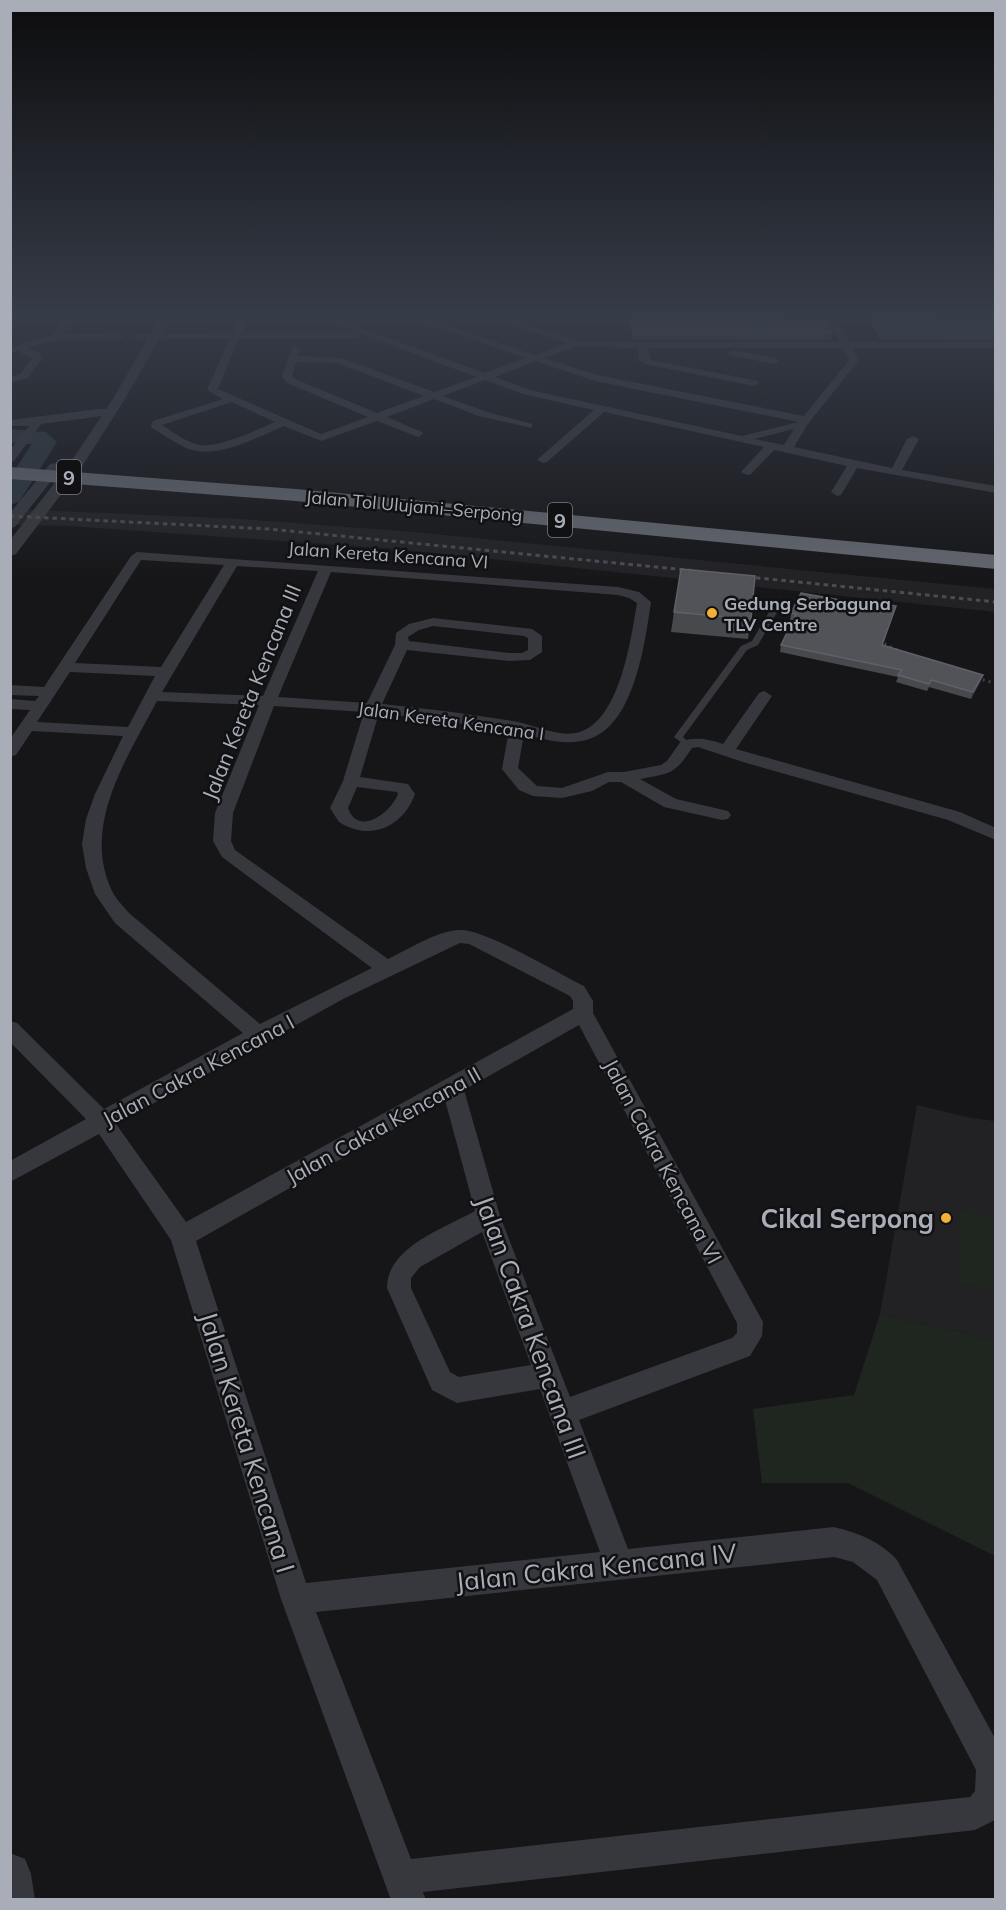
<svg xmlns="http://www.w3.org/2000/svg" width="1006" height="1910" viewBox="0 0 1006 1910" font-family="Mulish,sans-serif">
<rect width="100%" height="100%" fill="#161618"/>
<g fill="#222225">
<path d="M11,509L242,519L414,532L995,589V612L395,549L69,526L11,525Z"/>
<path d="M917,1105L971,1118L995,1121V1340L880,1314Z"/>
</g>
<g fill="#1e261f">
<path d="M960,1211L995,1219V1291L960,1283Z"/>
<path d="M880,1314L995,1340V1556L848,1483H762L753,1409L854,1395Z"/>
</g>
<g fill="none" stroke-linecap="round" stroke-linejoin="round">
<path fill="#2c353c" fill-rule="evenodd" d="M10,429L46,432L57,442L19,502L10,505V477L32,444L10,443Z"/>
<g stroke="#3d3f44" stroke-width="3" stroke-dasharray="2 4" stroke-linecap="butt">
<path d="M879,641L897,650"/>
<path d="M977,678L994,683"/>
</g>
<path fill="#37383d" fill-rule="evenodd" d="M776,600L783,602L758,645L747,650L683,737L691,744L687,747L674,737L741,646L752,641Z"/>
<g fill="#37383d" fill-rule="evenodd">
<path d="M66,315H75L63,334L120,333L125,336L120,339L56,340L28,348L39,353L42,358L28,378L10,383V377L20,374L32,358L18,351L10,353V347L53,335Z"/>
<path d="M240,315H249L242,333L357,332L315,315H328L345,321L364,315H377L353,325L485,373L526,358L403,315H416L535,355L566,343L484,315H498L583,342H839L826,319L831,316L836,319L849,342H996V348H852L859,360L807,425L794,447L892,468L907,439L913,436L919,439L902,470L996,486V493L857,468L841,495L837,496L831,492L847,466L774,450L751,474L747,475L741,472L764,447L604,412L547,462L543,463L537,460L539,458L594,410L523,394L485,380L443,396L487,412L532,424V428L479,416L434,399L387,417L422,432L423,434L418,437L377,421L321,441L284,426C257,437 219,459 189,449C176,444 164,435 152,428L151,426L153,421L223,399L207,390L230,338L137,339L134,338V334L233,333ZM362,334L476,377L434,392L341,358L298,356L301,348L293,346L282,376L287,383L368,417L321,434L218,389L239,338H358ZM576,346L638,348L639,360L645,364L754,386L759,383L758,381L651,360L648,348H842L849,360L804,416L597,375L544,358ZM535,361L595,381L799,422L742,436L530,390L495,377ZM296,362L337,363L424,396L377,413L295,379L292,376ZM232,402L275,422C256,430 220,448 199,445C186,442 173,432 162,425ZM794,429L784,445L754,439Z"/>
<path d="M733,350L774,358L779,361L774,364L730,355L728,353Z"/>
<path d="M98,409H111L116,412L111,415L41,424L14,461L10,462V450L29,426H10V420Z"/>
<path d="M137,552L618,587L639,592L651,602C645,642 635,721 592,738C570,747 545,740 524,734L518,768L537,786L562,788L608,772H624L661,765L667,761L681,741C697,737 708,739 723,744L759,693L764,691L772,696L736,749L960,812L996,828V840L948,820L743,762L698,747L692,748C674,775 671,773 640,779L676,799L728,811L731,815L728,819L722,820L664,807L621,782H609L592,791L562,798L533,796L519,790L502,769L509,730L379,713L360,777L408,784L415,794C403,827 370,842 339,822L330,808L343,781L364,712L274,706L233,813L231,841L235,850L388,959C407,950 440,929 461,930C486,930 558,973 584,986L593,1001V1013L763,1322L762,1336L750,1356L579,1420L628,1549L834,1527C858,1533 880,1541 897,1560L996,1740V1818L993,1821L975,1830L423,1892L426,1900H391L281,1599L171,1240L99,1134L10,1182V1161L86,1119L10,1042V1021L17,1023L104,1109L243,1033L115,923L95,894L86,868L82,844L86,819L95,794L123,736L32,731L16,755L10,757V739L30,710L10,709V699L35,701L39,696L10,695V685L44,687L131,556ZM141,560L224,565L161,667L75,663ZM237,566L318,571L263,696L162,692ZM331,572L618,595L629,598L637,603C631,639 620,719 580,732C560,738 537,726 518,722C473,714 427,709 382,704L407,650L509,661L530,660L542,652V636L532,629L433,618L409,624L396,633L395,645L367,703L278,697ZM433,626L524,636L528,638V650L522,653H509L409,641L408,637L419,630ZM70,672L155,676L128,727L37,722ZM157,701L259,705L215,813L213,841L222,857L372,968L260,1024L129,913C123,906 116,899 112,891C81,826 127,758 157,701ZM357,787L397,792L398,794C391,813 358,837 348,808ZM460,943L469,944L570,996L573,1001V1009L186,1222L116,1124L345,998ZM579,1025L737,1323V1333L732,1338L570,1397L500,1216L464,1090ZM445,1100L475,1211C443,1229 387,1247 387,1288L432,1390L457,1403L540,1389L600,1552L306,1583L196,1241ZM482,1232L531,1365L459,1377L450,1372L411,1288V1278L420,1267ZM834,1557L853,1562L877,1580L976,1770L975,1791L970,1797L411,1859L316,1612Z"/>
</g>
<g fill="#37383d" fill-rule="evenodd">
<path d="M162,315H173L123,402L81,468L16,554L10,556V540L68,466L111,402Z"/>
<path d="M589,315L906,316L912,319L906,322H617Z"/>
<path d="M55,463L62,467L15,527L10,528V513L50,464Z"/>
<path d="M10,1853L25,1859L31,1874L35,1900H10Z"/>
</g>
<path fill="#63666e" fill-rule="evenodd" d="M10,467L296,489L996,555V569L296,501L10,479Z"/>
<g stroke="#4a4c52" stroke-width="3" stroke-dasharray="4.5 4" stroke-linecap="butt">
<path d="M10,516L269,529L697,571"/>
<path d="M739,576L996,602"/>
</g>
</g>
<g fill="#47494d">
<path d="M873,317L996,318V340L880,339L871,325Z"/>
<path d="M630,319L832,333L831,339L816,340L633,339L630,324Z"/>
<path d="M862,604L896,606L882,645L980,682L971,699L929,687L927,691L896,682L898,677L780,652L781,645L793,621L790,620L791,613Z"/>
<path d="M674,612L751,619L748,639L671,632Z"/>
</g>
<path fill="#2f3033" d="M983,675L980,682L971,699L973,692Z"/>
<g fill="#525359" stroke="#5f6168" stroke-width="1.5">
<path d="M873,317L996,318V332L882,331Z"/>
<path d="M630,319L824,320L832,333L817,334H633Z"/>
<path d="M681,569L755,576L751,619L674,612Z"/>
<path d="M801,593L862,604L863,600L896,606L882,645L983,675L973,692L931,680L929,684L898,675L902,670L781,645L796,614L791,613Z"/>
</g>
<linearGradient id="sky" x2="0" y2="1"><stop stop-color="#0c0c0d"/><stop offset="0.54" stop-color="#363c48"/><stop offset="1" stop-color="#363c48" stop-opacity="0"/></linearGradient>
<rect width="1006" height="583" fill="url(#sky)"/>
<g fill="#f2b134" stroke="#111113" stroke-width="2">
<circle cx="712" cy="613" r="6"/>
<circle cx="946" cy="1218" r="6"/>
</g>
<g text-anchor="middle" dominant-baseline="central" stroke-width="5" stroke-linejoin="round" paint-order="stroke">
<g font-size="18" fill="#a8adb8" stroke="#111113">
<text transform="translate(414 506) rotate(5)">Jalan Tol Ulujami–Serpong</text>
<text transform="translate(388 555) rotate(4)">Jalan Kereta Kencana VI</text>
<text transform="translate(451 721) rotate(8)">Jalan Kereta Kencana I</text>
</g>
<g font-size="18" font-weight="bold" fill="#a8adb8" stroke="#111113" text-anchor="start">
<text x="724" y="603">Gedung Serbaguna<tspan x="724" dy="21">TLV Centre</tspan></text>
</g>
<g fill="#111113" stroke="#7b7e86" stroke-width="1.5">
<rect x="57" y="460" width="24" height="34" rx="4.5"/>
<rect x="548" y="503" width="24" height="34" rx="4.5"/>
</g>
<g font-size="20" font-weight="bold" fill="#a8adb8">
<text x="69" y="477">9</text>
<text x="560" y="520">9</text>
</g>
<g font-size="21" fill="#a8adb8" stroke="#111113">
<text transform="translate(251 692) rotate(-68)">Jalan Kereta Kencana III</text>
<text transform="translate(198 1070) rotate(-28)">Jalan Cakra Kencana I</text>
<text transform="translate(383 1125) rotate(-29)">Jalan Cakra Kencana II</text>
<text transform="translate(663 1161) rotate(62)">Jalan Cakra Kencana VI</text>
</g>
<g font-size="26" font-weight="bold" fill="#a8adb8" stroke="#111113" text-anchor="end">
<text x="934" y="1218">Cikal Serpong</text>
</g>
<g font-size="26" fill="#a8adb8" stroke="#111113">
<text transform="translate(531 1327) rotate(70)">Jalan Cakra Kencana III</text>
<text transform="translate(247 1442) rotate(73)">Jalan Kereta Kencana I</text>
<text transform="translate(596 1567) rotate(-6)">Jalan Cakra Kencana IV</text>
</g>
</g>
<rect width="1006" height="1910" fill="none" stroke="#a8adb8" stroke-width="24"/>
</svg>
